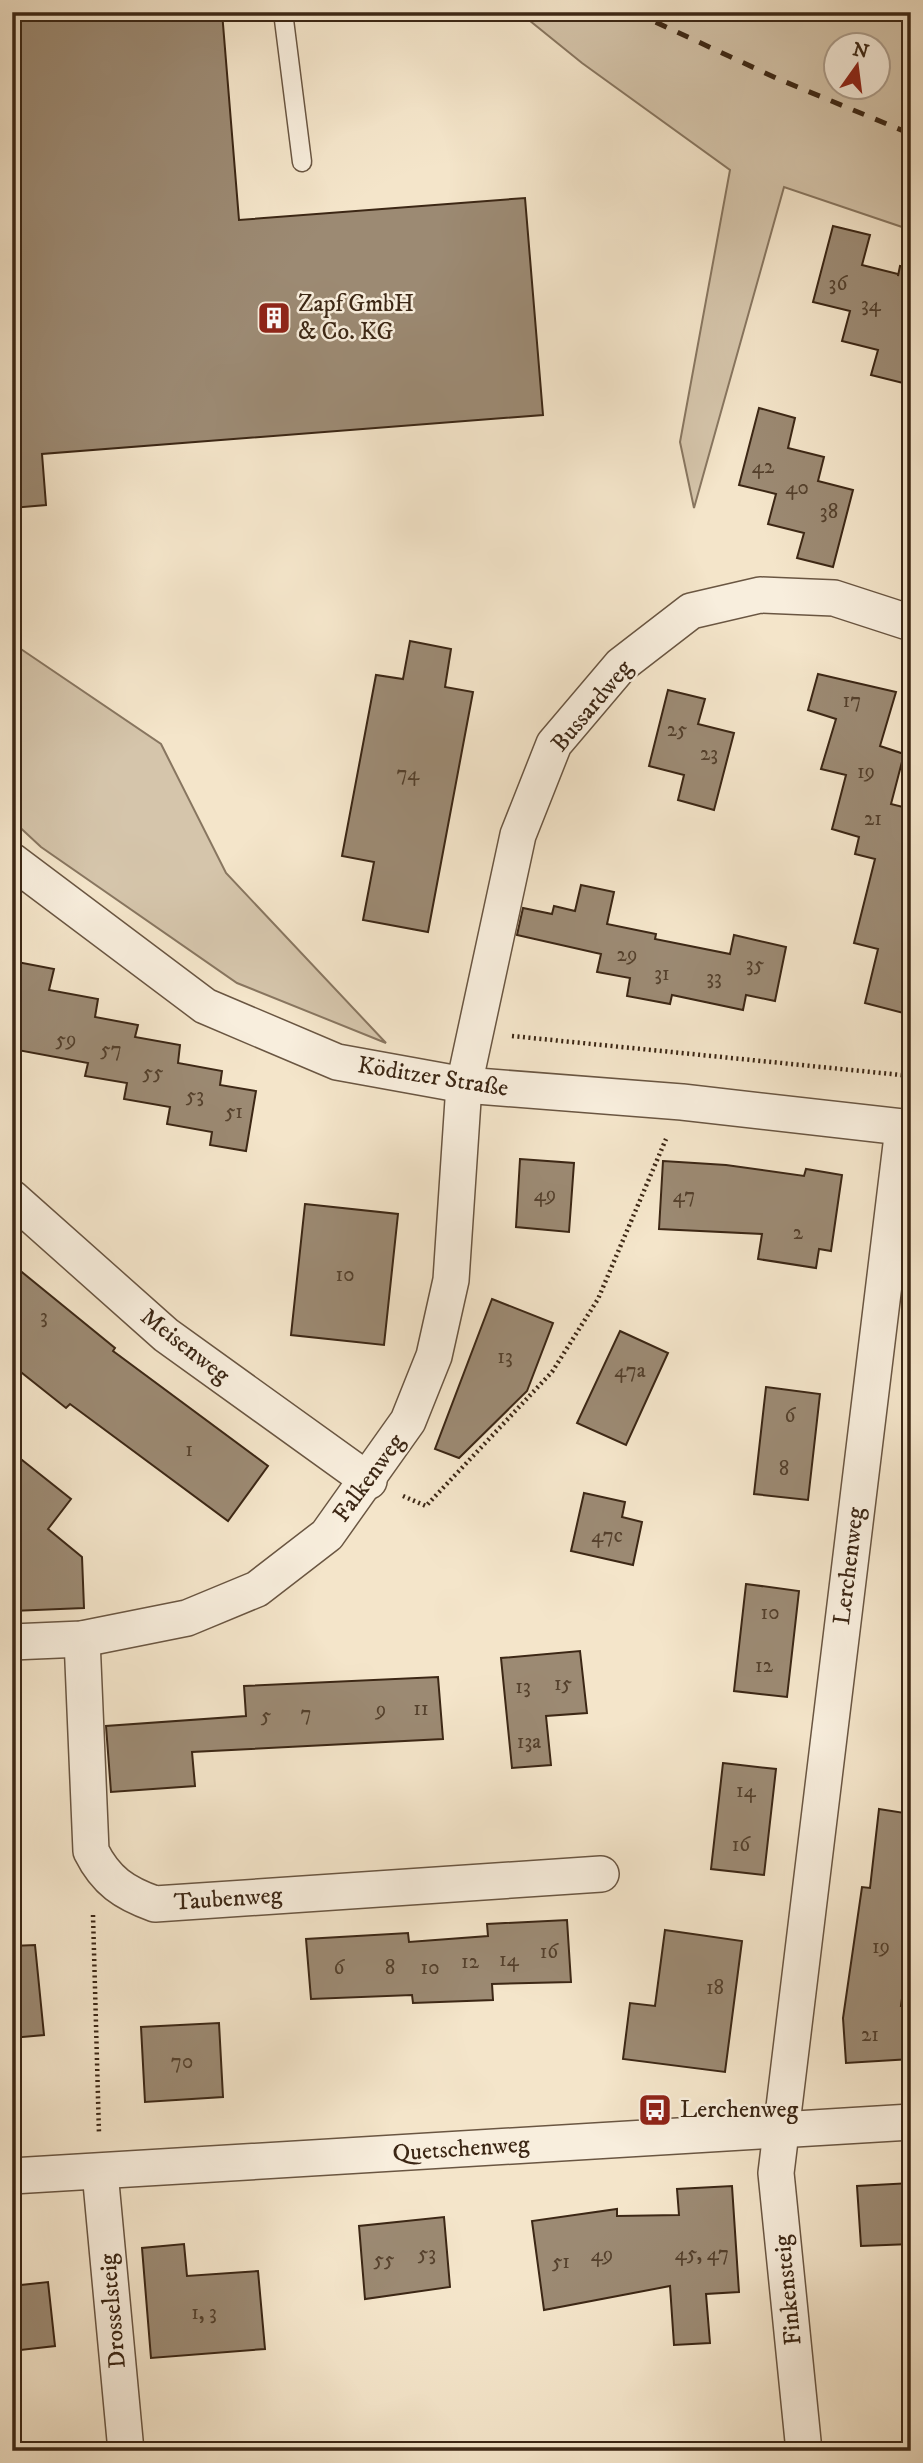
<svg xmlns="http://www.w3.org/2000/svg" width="923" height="2463" viewBox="0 0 923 2463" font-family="'IM FELL DW Pica',serif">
<rect width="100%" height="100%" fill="#f4e5ca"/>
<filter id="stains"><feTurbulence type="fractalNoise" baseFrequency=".00286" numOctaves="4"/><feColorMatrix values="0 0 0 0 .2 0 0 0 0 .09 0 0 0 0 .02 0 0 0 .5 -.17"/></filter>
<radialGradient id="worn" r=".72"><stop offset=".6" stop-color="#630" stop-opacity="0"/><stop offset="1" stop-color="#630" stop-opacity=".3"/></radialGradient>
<g fill="#d5c5ab" stroke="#887660" stroke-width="2" fill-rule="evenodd">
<path d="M519,12H911V230L784,187L694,508L680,442L730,170L582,63ZM836,46H878V88H836Z"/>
<path d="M12,643L161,744L226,873L386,1043L237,983L41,847L12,820Z"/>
</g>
<g fill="#9c8a73" stroke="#3c2715" stroke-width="2">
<path d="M12,12H222L239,220L525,198L543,415L42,454L46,505L12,508Z"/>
<path d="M833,226L870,235L862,265L898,274V276L900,266L911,268V385L871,375L878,350L842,341L850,311L813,302Z"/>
<path d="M759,408L795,418L788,448L824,457L818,481L853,490L833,567L797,558L804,533L768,524L776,494L739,485Z"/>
<path d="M410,641L451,649L445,687L473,692L428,932L363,920L374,862L342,856L376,675L403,679Z"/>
<path d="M818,674L896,692L880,746L904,754L891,804L911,809V845L906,865L911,866V1015L865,1003L878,949L854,943L875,859L855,854L859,837L832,829L846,775L821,769L836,719L808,710Z"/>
<path d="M668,690L705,699L698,724L734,733L714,810L678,800L684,775L649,766Z"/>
<path d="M581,885L614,892L607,924L656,934L655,939L730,954L734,935L786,947L775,1001L746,995L743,1010L672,995L670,1004L627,996L630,978L597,972L601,954L517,935L523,908L552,914L554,906L575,911Z"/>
<path d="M12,961L54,969L49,990L98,999L95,1017L138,1025L135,1037L180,1045L178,1063L222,1071L220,1085L256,1091L246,1151L210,1145L212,1132L167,1124L170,1107L124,1099L127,1083L85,1076L88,1063L12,1049Z"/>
<path d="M520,1159L574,1163L569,1232L516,1227Z"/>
<path d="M663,1161L726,1165L804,1176L806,1169L842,1175L831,1251L819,1249L816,1268L758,1259L762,1234L659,1229Z"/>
<path d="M305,1204L398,1214L384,1345L291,1335Z"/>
<path d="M12,1264L115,1348L113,1351L268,1466L228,1521L70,1404L66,1408L12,1365Z"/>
<path d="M492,1299L553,1323L527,1391L459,1458L435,1449Z"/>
<path d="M620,1331L668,1353L626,1445L577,1423Z"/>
<path d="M766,1387L820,1394L808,1500L754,1494Z"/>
<path d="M12,1452L71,1499L48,1529L82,1557L84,1608L12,1611Z"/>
<path d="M584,1493L625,1502L622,1517L642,1522L633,1565L571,1551Z"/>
<path d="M746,1584L799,1591L787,1697L734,1691Z"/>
<path d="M580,1651L587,1713L546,1716L551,1765L512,1768L501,1658Z"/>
<path d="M438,1677L443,1739L192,1752L195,1786L111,1792L106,1726L246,1716L244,1686Z"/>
<path d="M723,1763L776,1769L764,1875L711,1869Z"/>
<path d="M879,1809L911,1814V1930L901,2006L911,2005V2059L846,2063L843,2018L862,1887L870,1888Z"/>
<path d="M567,1920L571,1982L492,1984L493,2000L413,2003L412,1995L311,1999L306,1939L408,1933L409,1942L488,1936L487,1924Z"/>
<path d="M665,1930L742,1941L725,2072L623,2059L630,2003L655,2006Z"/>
<path d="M35,1945L44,2035L12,2038V1946Z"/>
<path d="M219,2023L223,2097L145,2102L141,2027Z"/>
<path d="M911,2183V2244L861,2246L857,2186Z"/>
<path d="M732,2186L739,2292L706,2294L710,2343L674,2345L670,2286L544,2310L532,2221L617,2209V2216L679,2215L677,2189Z"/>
<path d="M444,2217L450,2287L365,2299L359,2226Z"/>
<path d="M184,2244L187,2276L258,2271L265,2349L151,2358L142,2248Z"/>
<path d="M48,2282L55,2346L12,2351V2286Z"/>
</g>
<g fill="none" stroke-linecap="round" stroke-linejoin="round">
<defs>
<path id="service" d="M283,12L302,162"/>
<g id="minor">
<path d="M12,861L205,1006L337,1062L464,1085L682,1102L911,1128"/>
<path d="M12,1198L166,1335L369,1481"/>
<path d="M82,1639L91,1851C106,1881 124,1893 155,1904L601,1874"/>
<path d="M12,1642L82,1639L187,1618L257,1589L327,1535L408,1421L434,1356L451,1280L464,1085L518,835L554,744L621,665L691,611L760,595L834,598L911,623"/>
<path d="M100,2172L126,2451"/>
<path d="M12,2176L911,2122"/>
<path d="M804,2451L776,2173L903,1128"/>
</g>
</defs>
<use href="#service" stroke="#6a5642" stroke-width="21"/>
<use href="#minor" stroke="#6a5642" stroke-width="38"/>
<g stroke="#3c2715" stroke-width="4.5" stroke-dasharray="2 3.5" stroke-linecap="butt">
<path d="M512,1036L911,1076"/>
<path d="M403,1496L426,1506L552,1372L598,1299L666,1139"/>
<path d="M93,1915L99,2134"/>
</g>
<use href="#service" stroke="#f8eedd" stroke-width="18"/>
<use href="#minor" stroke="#f8eedd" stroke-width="35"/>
<path stroke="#3c2715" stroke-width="5" stroke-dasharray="12 12" stroke-linecap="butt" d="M634,12L776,78L911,134"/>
</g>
<defs>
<symbol id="building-square" viewBox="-11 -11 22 22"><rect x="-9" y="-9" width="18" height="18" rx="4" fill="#8f2418" stroke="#f8eedd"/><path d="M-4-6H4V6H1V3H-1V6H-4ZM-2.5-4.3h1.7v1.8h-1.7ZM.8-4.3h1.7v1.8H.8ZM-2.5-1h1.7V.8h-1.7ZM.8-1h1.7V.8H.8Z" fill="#fff"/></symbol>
<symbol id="bus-square" viewBox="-11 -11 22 22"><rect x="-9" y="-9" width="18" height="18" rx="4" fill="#8f2418" stroke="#f8eedd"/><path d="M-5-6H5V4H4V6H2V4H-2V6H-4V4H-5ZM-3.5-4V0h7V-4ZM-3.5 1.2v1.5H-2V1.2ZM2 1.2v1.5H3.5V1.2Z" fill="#fff"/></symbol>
</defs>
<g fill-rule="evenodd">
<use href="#building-square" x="255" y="299" width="38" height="38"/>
<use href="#bus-square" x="636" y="2091" width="38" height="38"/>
</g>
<g text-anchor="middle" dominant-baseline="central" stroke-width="5" stroke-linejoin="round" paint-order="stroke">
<g font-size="21" fill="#54402c">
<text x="838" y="284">36</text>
<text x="871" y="305">34</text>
<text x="763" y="467">42</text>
<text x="797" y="488">40</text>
<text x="829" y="512">38</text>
<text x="852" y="701">17</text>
<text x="677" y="730">25</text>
<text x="709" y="754">23</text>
<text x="866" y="772">19</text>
<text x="408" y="774">74</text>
<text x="873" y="819">21</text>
<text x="627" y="955">29</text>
<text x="755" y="965">35</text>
<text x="662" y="974">31</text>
<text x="714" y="978">33</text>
<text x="66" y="1040">59</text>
<text x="111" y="1050">57</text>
<text x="153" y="1073">55</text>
<text x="195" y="1096">53</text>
<text x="234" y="1112">51</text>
<text x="545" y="1195">49</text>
<text x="684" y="1196">47</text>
<text x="798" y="1233">2</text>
<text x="345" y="1275">10</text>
<text x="44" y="1317">3</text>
<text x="505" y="1357">13</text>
<text x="630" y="1371">47a</text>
<text x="790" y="1416">6</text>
<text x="189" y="1450">1</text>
<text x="784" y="1469">8</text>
<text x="607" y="1536">47c</text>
<text x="770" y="1613">10</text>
<text x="764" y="1666">12</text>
<text x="563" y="1684">15</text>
<text x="523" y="1687">13</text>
<text x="421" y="1709">11</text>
<text x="381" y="1710">9</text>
<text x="306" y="1714">7</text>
<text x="266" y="1716">5</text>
<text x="529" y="1742">13a</text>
<text x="746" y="1791">14</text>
<text x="741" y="1845">16</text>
<text x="881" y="1947">19</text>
<text x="549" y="1952">16</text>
<text x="509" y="1960">14</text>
<text x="470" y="1962">12</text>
<text x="339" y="1968">6</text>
<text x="390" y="1968">8</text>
<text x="430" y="1968">10</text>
<text x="715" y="1988">18</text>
<text x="870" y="2035">21</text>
<text x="182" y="2062">70</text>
<text x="427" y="2254">53</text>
<text x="702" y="2254">45, 47</text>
<text x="602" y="2255">49</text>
<text x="384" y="2260">55</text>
<text x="561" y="2262">51</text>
<text x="204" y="2313">1, 3</text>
</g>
<g font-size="24" fill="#3c2715" stroke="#f8eedd" text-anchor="start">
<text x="298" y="304">Zapf GmbH<tspan x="298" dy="28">&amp; Co. KG</tspan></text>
<text x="680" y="2110">Lerchenweg</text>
</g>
<g font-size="24" fill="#3c2715" stroke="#f8eedd">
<text transform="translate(592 706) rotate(-50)">Bussardweg</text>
<text transform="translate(433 1077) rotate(9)">Köditzer Straße</text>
<text transform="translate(185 1346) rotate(38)">Meisenweg</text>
<text transform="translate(369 1478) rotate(-54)">Falkenweg</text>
<text transform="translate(849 1566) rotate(-83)">Lerchenweg</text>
<text transform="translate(228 1899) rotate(-4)">Taubenweg</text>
<text transform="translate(461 2149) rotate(-4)">Quetschenweg</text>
<text transform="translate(788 2290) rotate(-96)">Finkensteig</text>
<text transform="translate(113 2311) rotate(-95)">Drosselsteig</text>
</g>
</g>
<rect width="923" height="2463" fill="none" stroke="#f4e5ca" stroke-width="42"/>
<rect x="14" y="14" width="895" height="2435" fill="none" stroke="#3c2715" stroke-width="3.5"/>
<rect x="21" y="21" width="881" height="2421" fill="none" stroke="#3c2715" stroke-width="2"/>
<g transform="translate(857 66) rotate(14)"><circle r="33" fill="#f8eedd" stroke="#ad9e8d" stroke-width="2"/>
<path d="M0-5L12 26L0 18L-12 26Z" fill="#8f2418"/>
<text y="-10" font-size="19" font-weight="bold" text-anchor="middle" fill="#3c2715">N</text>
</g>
<rect width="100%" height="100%" filter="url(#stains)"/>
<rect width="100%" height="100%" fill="url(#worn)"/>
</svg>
